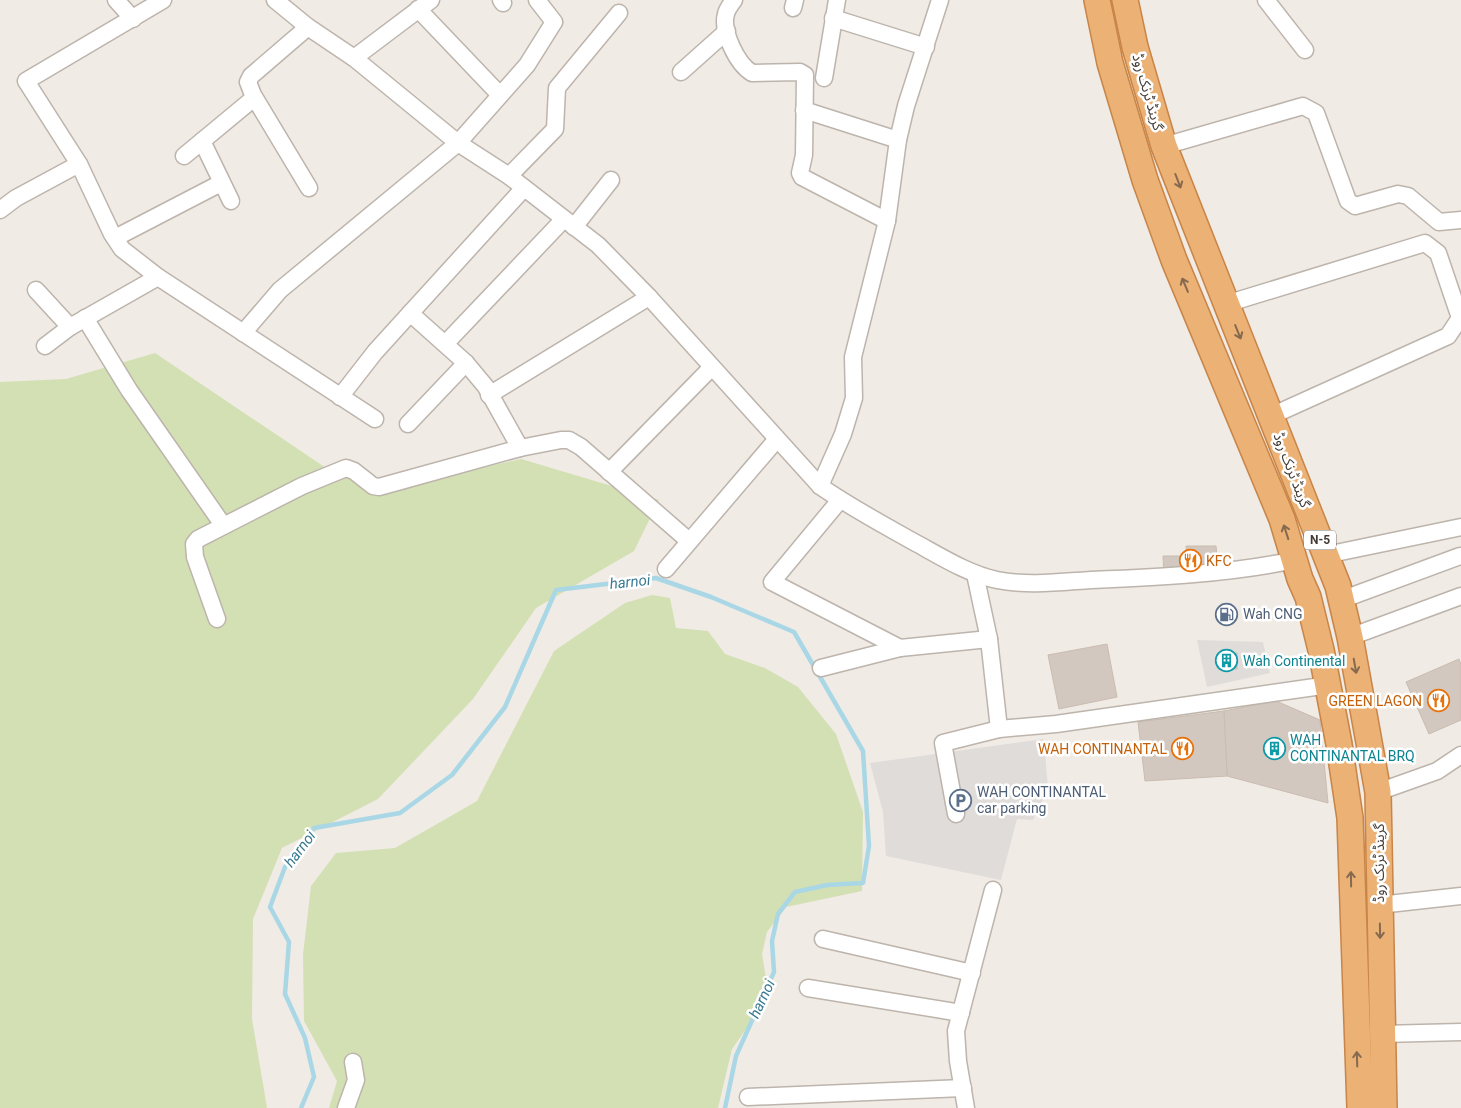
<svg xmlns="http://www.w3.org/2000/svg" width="1461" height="1108" viewBox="0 0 1461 1108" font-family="Roboto,'Noto Sans Arabic',sans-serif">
<rect width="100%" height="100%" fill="#f0ebe5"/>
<g fill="#d3e0b3">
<path d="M155,353L332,472L410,484L521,459L659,500L634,551L536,608L473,699L378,799L282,848L253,919L252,1019L267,1108H0V382L66,379Z"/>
<path d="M652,595L670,598L676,628L708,631L725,654L765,668L798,687L836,734L863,812L862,891L786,907L767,932L762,954L767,985L763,1005L732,1049L718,1108H329L337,1081L304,1021L303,955L311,886L336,853L395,848L477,801L554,651L625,603Z"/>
</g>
<g fill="#dfdcda">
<path d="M1197,640L1263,642L1270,673L1207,687Z"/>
<path d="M1044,739L1048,789L1033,820L1017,819L1001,880L886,856L883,812L870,763Z"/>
</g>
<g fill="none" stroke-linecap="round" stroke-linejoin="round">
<path stroke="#a9d7e6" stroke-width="4.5" d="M301,1108L314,1077L305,1038L285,994L289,942L270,907L285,867L314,828L400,813L452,775L505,707L556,590L656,578L711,597L794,632L863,751L869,846L863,883L827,885L795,892L778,914L772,941L774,972L736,1056L725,1108"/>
</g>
<g fill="#d3c8bf" stroke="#cabcb1">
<path d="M1186,546H1216L1218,566L1164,574L1163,556H1187Z"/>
<path d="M1107,644L1117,697L1059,709L1048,655Z"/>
<path d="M1237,653V669H1218L1217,654Z"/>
<path d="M1459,659L1461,665V720L1429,734L1406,682Z"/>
<path d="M1276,701L1320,720L1328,803L1227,776L1224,711Z"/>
<path d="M1224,711L1227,776L1145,781L1138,722Z"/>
</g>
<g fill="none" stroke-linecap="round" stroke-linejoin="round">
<defs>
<g id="minor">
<path d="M116,0L133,19"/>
<path d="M163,0L26,81L79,164L112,234L122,249L158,277L375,419"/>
<path d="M275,0L308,27L354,58L458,143L509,176L598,245L649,297L820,486C850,507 882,524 914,542C940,556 968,574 997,580C1027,586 1060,582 1091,580C1160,577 1228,574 1295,560"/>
<path d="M501,0L503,3"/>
<path d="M734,0C731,4 727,9 726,14C721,31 737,64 752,73L800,72L805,75L804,155L800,173L802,177L887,221"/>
<path d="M1266,0L1305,50"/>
<path d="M793,8L795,0"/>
<path d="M418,9L500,95"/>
<path d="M833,18L926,47"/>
<path d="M308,27L251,76L248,82L253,95L309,188"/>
<path d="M354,58L431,0"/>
<path d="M681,72L727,31"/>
<path d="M824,78L837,0"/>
<path d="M804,110L898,140"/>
<path d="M202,141L231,201"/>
<path d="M1164,146L1303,106L1316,113L1348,201L1355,206L1398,194L1408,196L1439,222L1461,220"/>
<path d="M184,156L254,98"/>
<path d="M509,176L555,129L557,88L619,13"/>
<path d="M0,210L16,198L79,164"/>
<path d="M574,227L611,180"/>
<path d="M115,238L221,183"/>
<path d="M36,290L70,327"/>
<path d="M1226,304L1425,243L1438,253L1460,318L1448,336L1271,416"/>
<path d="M410,313L466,363L486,387L520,448"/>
<path d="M85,318L129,390L223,525"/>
<path d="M243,333L280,290L458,143L527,65L554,22L537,0"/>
<path d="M446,343L564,219"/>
<path d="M45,346L70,327L158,277"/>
<path d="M489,395L649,297"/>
<path d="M340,397L375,352L524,188"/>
<path d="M408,424L466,363"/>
<path d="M609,472L712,367"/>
<path d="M820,486L843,434L854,398L853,357L887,221L898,140L906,106L940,0"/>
<path d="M840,500L772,582L900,648L989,639"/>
<path d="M1326,555L1461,527"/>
<path d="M666,569L777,439"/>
<path d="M975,574L989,639L999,729"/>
<path d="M1341,600L1460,556"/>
<path d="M217,619L195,557L194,544L198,539L302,486L346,468L354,471L373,486L379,487L520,448L561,440H569L581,447L689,541"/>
<path d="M1350,637L1461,596"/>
<path d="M821,668L900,648"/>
<path d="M1378,792L1437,771L1461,755"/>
<path d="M956,814L943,743L999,729L1056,724L1329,685"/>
<path d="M1379,905L1461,896"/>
<path d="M823,939L972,973"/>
<path d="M808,988L961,1013"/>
<path d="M1382,1034L1461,1032"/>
<path d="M748,1097L963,1088"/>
<path d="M346,1108L356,1080L353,1062"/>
<path d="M966,1108L958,1061L956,1031L993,890"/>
</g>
<g id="highway">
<path d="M1097,0L1110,63L1145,180L1174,260L1282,519L1300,579L1308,597L1321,650L1339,744L1350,818L1360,1108"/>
<path d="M1125,0L1135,47L1164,146L1338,586L1350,637L1378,792L1384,1108"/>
</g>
</defs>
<use href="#minor" stroke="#bdb4ac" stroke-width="19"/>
<use href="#highway" stroke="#c98447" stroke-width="28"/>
<use href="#minor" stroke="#fff" stroke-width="16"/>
<use href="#highway" stroke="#ebb175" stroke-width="25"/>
</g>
<defs><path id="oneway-shaft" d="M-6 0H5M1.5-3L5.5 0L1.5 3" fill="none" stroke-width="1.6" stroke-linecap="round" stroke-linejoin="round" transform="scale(1.25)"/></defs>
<g stroke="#866a4f">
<use href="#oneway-shaft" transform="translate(1178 181) rotate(69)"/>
<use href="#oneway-shaft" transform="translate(1185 285) rotate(-113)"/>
<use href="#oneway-shaft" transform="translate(1238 332) rotate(68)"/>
<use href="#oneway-shaft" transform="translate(1286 532) rotate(-108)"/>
<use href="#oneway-shaft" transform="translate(1355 666) rotate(80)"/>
<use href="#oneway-shaft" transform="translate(1351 879) rotate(-91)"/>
<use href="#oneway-shaft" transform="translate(1380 931) rotate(89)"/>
<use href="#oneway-shaft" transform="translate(1357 1059) rotate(-92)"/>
</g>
<defs>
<symbol id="restaurant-ring" viewBox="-11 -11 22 22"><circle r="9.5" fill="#fff" stroke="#e8710a" stroke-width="1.5"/><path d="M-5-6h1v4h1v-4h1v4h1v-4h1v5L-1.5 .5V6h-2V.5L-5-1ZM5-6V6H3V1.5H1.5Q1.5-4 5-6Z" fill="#e8710a"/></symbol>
<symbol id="fuel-ring" viewBox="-11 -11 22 22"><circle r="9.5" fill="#fff" stroke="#5c6f8a" stroke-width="1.5"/><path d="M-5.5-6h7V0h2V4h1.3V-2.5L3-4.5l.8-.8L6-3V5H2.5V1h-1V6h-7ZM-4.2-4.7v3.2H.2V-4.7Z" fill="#5c6f8a"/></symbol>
<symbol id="building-ring" viewBox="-11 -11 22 22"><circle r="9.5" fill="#fff" stroke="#0f9aa8" stroke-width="1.5"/><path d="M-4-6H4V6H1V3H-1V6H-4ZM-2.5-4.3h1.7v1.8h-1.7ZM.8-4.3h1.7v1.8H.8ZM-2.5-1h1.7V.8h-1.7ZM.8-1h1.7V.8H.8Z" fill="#0f9aa8"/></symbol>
<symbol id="parking-ring" viewBox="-11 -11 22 22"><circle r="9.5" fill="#fff" stroke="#5c6f8a" stroke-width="1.5"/><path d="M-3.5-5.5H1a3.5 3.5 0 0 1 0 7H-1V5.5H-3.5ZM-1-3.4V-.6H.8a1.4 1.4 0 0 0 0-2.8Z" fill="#5c6f8a"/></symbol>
</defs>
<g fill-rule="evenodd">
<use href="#restaurant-ring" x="1178" y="548" width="25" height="25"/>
<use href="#fuel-ring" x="1214" y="602" width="25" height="25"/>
<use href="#building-ring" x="1214" y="648" width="25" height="25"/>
<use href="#restaurant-ring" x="1426" y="688" width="25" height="25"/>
<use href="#building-ring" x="1262" y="736" width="25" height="25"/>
<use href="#restaurant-ring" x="1170" y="736" width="25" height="25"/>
<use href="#parking-ring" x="948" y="788" width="25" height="25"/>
</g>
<g text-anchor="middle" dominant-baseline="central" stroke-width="5" stroke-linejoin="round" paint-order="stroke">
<rect fill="#fff" stroke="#7b7672" stroke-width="1" x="1304" y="530.5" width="32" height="19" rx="4"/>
<g font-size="12" font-weight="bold" fill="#423b36">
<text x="1320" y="540">N-5</text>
</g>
<g font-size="14" fill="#423b36" stroke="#fff">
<text transform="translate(1148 92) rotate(74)">گرینڈ ٹرنک روڈ</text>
<text transform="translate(1292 470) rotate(69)">گرینڈ ٹرنک روڈ</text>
<text transform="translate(1379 863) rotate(-90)">گرینڈ ٹرنک روڈ</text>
</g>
<g font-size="14" fill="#c56008" stroke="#fff" text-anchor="end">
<text x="1206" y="561" text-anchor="start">KFC</text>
<text x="1422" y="701">GREEN LAGON</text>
<text x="1167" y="749">WAH CONTINANTAL</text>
</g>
<g font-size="14" fill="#4e5e75" stroke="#fff" text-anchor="start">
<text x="1243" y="614">Wah CNG</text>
<text x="977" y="792">WAH CONTINANTAL<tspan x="977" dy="16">car parking</tspan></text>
</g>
<g font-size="14" fill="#0d838f" stroke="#fff" text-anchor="start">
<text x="1243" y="661">Wah Continental</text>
<text x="1290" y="740">WAH<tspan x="1290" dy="16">CONTINANTAL BRQ</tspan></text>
</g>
<g font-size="15" font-style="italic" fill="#397a92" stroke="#fff">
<text transform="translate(630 582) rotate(-6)">harnoi</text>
<text transform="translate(300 849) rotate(-53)">harnoi</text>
<text transform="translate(762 999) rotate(-65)">harnoi</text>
</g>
</g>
</svg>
